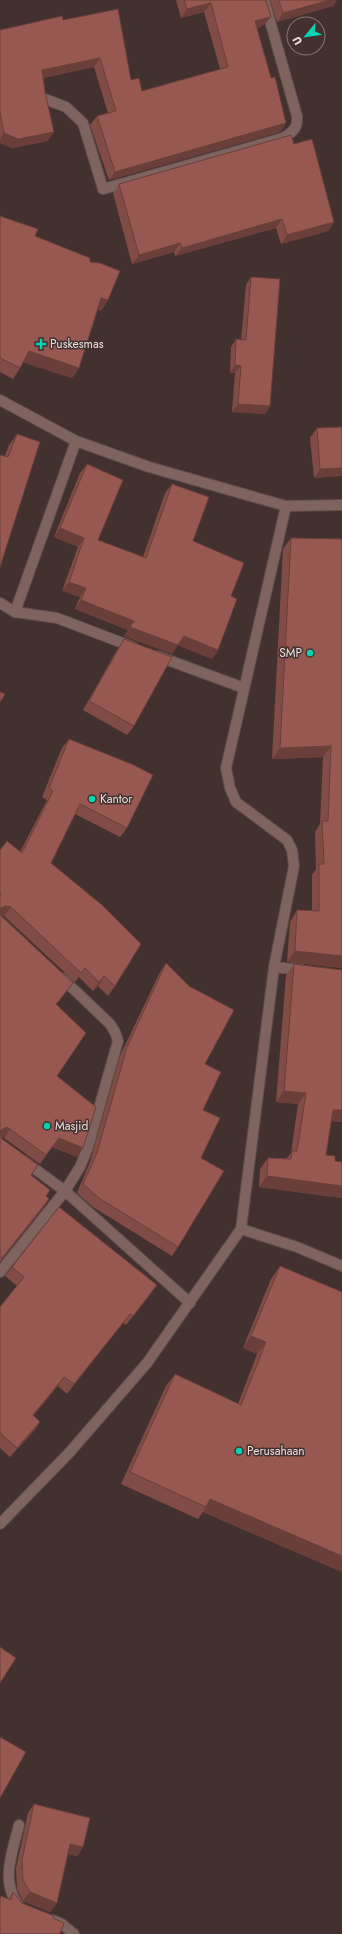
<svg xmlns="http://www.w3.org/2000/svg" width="342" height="1934" viewBox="0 0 342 1934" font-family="Jost,sans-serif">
<rect width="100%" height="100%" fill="#43312f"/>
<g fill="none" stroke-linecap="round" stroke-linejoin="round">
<defs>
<g id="minor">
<path d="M45,99L66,107L83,123L103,189L283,138C293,132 298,128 297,116L264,0"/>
<path d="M0,400L76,441L149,467L286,506L342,505"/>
<path d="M0,603L15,612L57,618L133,647"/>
<path d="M15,612L76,441"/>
<path d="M157,656L244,688"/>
<path d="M274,967L302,970"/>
<path d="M24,1161L65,1191L190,1303"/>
<path d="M241,1229L297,1247L342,1266"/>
<path d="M0,1272L65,1191L80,1167L88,1147L118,1041L115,1032L110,1024L62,978"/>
<path d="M0,1524L69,1453L147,1363L241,1229L274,967L294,866L292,850L287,840L236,802L230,788L226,768L286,506"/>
<path d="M19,1825C12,1853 0,1882 19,1906"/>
<path d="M52,1920L62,1924L74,1934"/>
</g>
</defs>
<use href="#minor" stroke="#5e4d4b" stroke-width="12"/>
<use href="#minor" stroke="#7f635f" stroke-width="10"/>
</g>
<g fill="#824c46">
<path d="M176,0H266L264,25L257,28L271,78L286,123L280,132L109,180L90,125L97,116L108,113L94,67L43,78L48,141L12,148L0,143V30L63,20L131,80L142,91L220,69L204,12L181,18Z"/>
<path d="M270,0H337L333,6L277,22Z"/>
<path d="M294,144L334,222L328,231L281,244L276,228L175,256L174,252L132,264L113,193L119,184Z"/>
<path d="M0,216L35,236L90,262L108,300L101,311L98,309L79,368L72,378L23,362L20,368L13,379L0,372Z"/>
<path d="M251,277L270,406L265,414L232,412L235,373H230L231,347L236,339L241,340L246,285Z"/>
<path d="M317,428L342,476L314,478L310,438Z"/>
<path d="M17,434L0,567L5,456L9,445Z"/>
<path d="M87,464L98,540L143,557L165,493L172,484L193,541L231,596L218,650L212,659L178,645L172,654L124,636L128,630L75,609L80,597L62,591L78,547L54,537L80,473Z"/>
<path d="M291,538L342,539V968L287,962L290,922L297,910L312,911V875L316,869L315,832L320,824L323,757L272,759L283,549Z"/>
<path d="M124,639L134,726L127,735L83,710L118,648Z"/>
<path d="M69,739L127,828L120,837L75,814L51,863L115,986L108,996L98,986L93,991L79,977L75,982L4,916L1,915L73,983L57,1004V1076L83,1148L77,1157L52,1147L40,1164L4,1138L1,1137L2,1139L31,1175L46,1196L49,1199L43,1208L0,1262V850L20,852L47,800L42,797L62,748Z"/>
<path d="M166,963L205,1064L201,1158L178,1247L172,1256L93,1207L77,1193L90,1162L120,1056L160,972Z"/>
<path d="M294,964L342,970V1122L331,1121L326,1155L335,1161L342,1162V1198L259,1187L260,1169L268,1158L286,1159L291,1153L298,1104L276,1102L286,975Z"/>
<path d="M280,1266L342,1292V1572L203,1512L198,1519L121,1484L166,1386L175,1374L238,1404L257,1354L243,1348L271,1279Z"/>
<path d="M12,1267L151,1294L126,1325L123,1323L67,1394L58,1386L33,1416L40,1422L34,1431L10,1457L0,1448V1307L17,1286L5,1276Z"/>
<path d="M34,1804L83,1847L77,1856L68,1854L57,1903L50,1912L23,1901L17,1889L16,1868L28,1813Z"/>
<path d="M13,1892L22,1903L53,1918L0,1934V1898L1,1896L8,1899Z"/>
</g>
<g fill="#6a3e39">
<path d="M330,0H337L333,6L277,22L283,13Z"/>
<path d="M211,3L204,12L181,18L187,9Z"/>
<path d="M271,17L264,25L249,30L255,21Z"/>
<path d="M100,58L94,67L36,79L42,70Z"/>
<path d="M286,123L280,132L109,180L115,172Z"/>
<path d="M54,132L48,141L12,148L0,143V139L4,133Z"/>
<path d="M282,219L276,228L175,256L182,248Z"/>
<path d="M334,222L328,231L281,244L287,235Z"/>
<path d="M180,243L174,252L132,264L139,255Z"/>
<path d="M101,298L108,300L101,311L94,308Z"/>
<path d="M29,351L79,368L72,378L21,362Z"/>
<path d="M235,365L241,366L235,373H230Z"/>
<path d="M238,404L270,406L265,414L232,412Z"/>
<path d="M342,468V476L314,478L320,469Z"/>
<path d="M60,528L84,538L78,547L54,537Z"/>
<path d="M69,582L86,588L80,597L62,591Z"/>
<path d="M81,600L134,621L128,630L75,609Z"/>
<path d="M130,627L178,645L172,654L124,636Z"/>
<path d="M184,636L218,650L212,659L177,645Z"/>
<path d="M331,746L323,757L272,759L280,748Z"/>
<path d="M5,906L11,907L4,916L0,915L1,908Z"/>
<path d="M295,951L342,956V968L287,962Z"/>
<path d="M104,976L98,986L93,991L99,982Z"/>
<path d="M73,983L66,992L50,1013L56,1004Z"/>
<path d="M284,1091L306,1093L298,1104L276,1102Z"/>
<path d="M333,1110H342V1122L325,1121Z"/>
<path d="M7,1127L10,1129L4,1138L0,1137V1132L1,1130Z"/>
<path d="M59,1138L83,1148L77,1157L52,1147L40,1164Z"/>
<path d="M267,1176L342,1186V1198L259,1187Z"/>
<path d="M49,1199L43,1208L0,1262L2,1258Z"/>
<path d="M157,1285L151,1294L126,1325L133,1316Z"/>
<path d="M130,1314L123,1323L67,1394L74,1384Z"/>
<path d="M251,1336L266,1342L257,1354L243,1348Z"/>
<path d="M64,1377L58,1386L26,1424L33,1415Z"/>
<path d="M40,1422L34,1431L10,1457L17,1448Z"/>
<path d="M210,1499L342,1556V1572L203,1512L206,1507Z"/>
<path d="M70,1844L83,1847L77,1856L64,1853Z"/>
<path d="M30,1892L57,1903L50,1912L23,1901Z"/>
</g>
<g fill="#975851" stroke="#6a3e39">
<path d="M184,0H266L271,17L255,21L271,78L275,77L286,123L115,172L97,116L116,111L100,58L42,70L45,92L54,132L18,139L4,133L0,112V30L62,16L63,20L118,9L131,80L139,78L142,91L228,67L211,3L187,9Z"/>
<path d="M279,0H330L283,13Z"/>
<path d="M291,135L294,144L312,139L334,222L287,235L282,219L182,248L180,243L139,255L119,184Z"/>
<path d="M0,216L38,229L35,236L90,258V262L100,263L120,271L108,300L101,298L79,368L29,351L20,368L0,358Z"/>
<path d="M251,277L280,279L270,406L238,404L241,366L235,365L236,339L246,340Z"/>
<path d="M342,427V468L320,469L317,428Z"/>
<path d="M17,434L40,442L0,567V455L8,457Z"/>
<path d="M87,464L123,480L98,540L146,558L172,484L209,497L193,541L244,563L231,596L237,599L218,650L184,636L178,645L130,627L134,621L81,600L86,588L69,582L84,538L60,528Z"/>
<path d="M291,538L342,539V956L295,951L297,910L319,911V864H324L322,821H328L331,746L280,748Z"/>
<path d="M124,639L172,657L134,726L89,701Z"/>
<path d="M0,692L5,694L0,702Z"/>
<path d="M69,739L134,765L153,775L127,828L80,804L51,863L102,905L141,944L115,986L104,976L99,982L85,968L81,973L11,907L5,906L1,908L0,913L2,917L73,983L56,1004L86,1033L57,1076L96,1107L83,1148L59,1138L46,1155L10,1129L7,1127L1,1130L0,1133V896L1,894L0,893V850L7,841L22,853L53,791L49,788Z"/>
<path d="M166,963L189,986L234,1010L205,1064L221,1072L203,1110L220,1118L201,1158L224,1171L178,1247L99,1198L83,1184L97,1153L127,1047Z"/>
<path d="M294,964L342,970V1110H333L326,1155L335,1156V1161L342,1162V1186L267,1176L268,1158L291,1159L292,1151H297L306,1093L284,1091Z"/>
<path d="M0,1134L2,1139L38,1165L31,1175L50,1190L46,1196L49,1199L2,1258L0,1257Z"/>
<path d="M59,1207L157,1285L133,1316L130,1314L74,1384L64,1377L33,1415L40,1422L17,1448L0,1433V1307L24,1277L12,1267Z"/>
<path d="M280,1266L342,1292V1556L210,1499L206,1507L130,1472L175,1374L241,1405L266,1342L251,1336Z"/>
<path d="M0,1647L16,1658L0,1683Z"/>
<path d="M0,1737L26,1752L0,1798Z"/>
<path d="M34,1804L90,1818L83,1847L70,1844L57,1903L30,1892L23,1880L22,1860Z"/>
<path d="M13,1892L22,1903L54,1916L53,1918L64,1923L60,1934H0V1899L1,1896L11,1900Z"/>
</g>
<g fill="#01d5b6" stroke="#43312f" stroke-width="1.5">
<path d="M39 338h4v4h4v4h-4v4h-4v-4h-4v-4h4z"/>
<circle cx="310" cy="653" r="4"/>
<circle cx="92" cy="799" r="4"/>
<circle cx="47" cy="1126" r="4"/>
<circle cx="239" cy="1451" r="4"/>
</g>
<g text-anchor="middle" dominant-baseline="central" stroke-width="3" stroke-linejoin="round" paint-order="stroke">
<g font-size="12" fill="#ece0de" stroke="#43312f" text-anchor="start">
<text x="50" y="344">Puskesmas</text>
<text x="302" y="653" text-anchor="end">SMP</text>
<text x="100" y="799">Kantor</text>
<text x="55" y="1126">Masjid</text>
<text x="247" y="1451">Perusahaan</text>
</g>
</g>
<g transform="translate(306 36) rotate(241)"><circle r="19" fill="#43312f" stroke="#877775"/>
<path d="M0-3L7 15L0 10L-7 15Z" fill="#01d5b6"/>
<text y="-6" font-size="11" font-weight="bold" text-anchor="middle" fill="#ece0de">U</text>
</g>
</svg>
